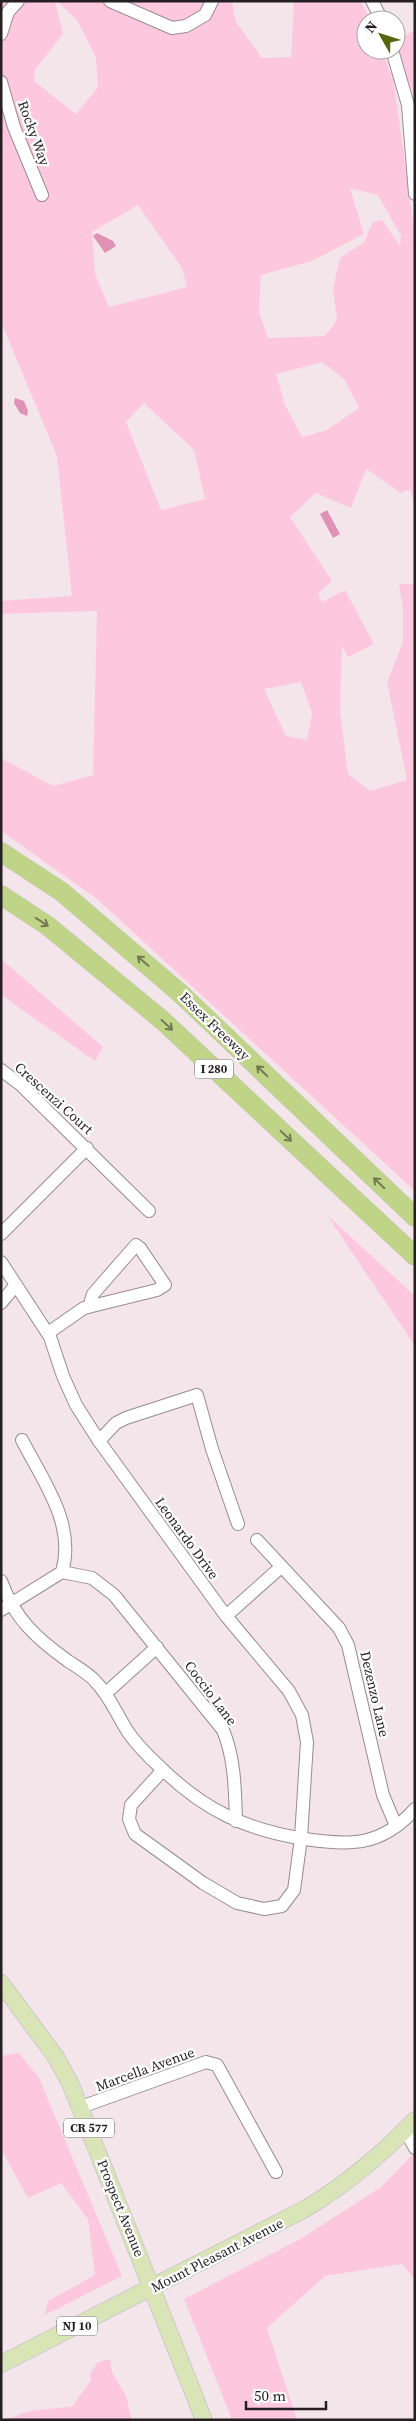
<svg xmlns="http://www.w3.org/2000/svg" width="416" height="2421" viewBox="0 0 416 2421" font-family="'Source Serif 4',serif">
<rect width="100%" height="100%" fill="#f4e5eb"/>
<g fill="#fdc8de" fill-rule="evenodd">
<path d="M1,1H55L63,34L35,70L34,81L76,114L98,87L96,58L77,20L57,1H232L236,22L262,58L291,57L294,1H360L371,20H366V50H382L394,83L415,237V508L410,489L401,493L366,469L351,508L316,493L290,517L332,581L318,594L322,602L345,590L374,644L348,657L339,640L342,646L340,712L348,774L370,791L407,780L387,682L403,642V609L399,584H415V1191L97,899L1,831V758L53,786L93,775L97,611L1,614V601L72,596L57,456L1,322ZM350,188L378,195L401,236L400,246L382,220L373,222L364,242L340,258L333,288L337,320L325,336L268,338L259,312L261,275L312,261L364,234ZM138,205L182,268L187,287L109,307L95,274L92,232ZM322,362L344,379L359,408L327,430L302,437L285,405L276,374ZM144,403L194,450L205,499L161,510L126,422ZM301,682L312,713L307,740L286,736L264,689Z"/>
<path d="M415,30V95L414,96L396,50V41Z"/>
<path d="M1,959L103,1047L95,1061L1,995Z"/>
<path d="M327,1215L415,1296V1346Z"/>
<path d="M19,2053L39,2078L122,2276L45,2315L48,2301L95,2275L88,2219L61,2183L28,2198L1,2149V2056Z"/>
<path d="M415,2152V2280L402,2264L325,2276L267,2328L297,2420H232L184,2299L302,2238L381,2187Z"/>
<path d="M110,2359L112,2372L126,2396L132,2420H1L18,2416L19,2414C37,2409 55,2409 73,2406L91,2380L90,2374L98,2362Z"/>
</g>
<g fill="#e092b5">
<path d="M97,233L113,241L116,246L105,253L93,236Z"/>
<path d="M15,398L24,401L28,411L27,416L20,413L14,403Z"/>
<path d="M327,510L340,534L333,538L320,514Z"/>
</g>
<g fill="none" stroke-linecap="round" stroke-linejoin="round">
<defs>
<g id="minor">
<path d="M110,1L172,28L186,26L205,15L212,1"/>
<path d="M372,1L382,20"/>
<path d="M1,34L8,12L18,1"/>
<path d="M392,50L408,105L415,194"/>
<path d="M1,82L14,127L42,195"/>
<path d="M1,1070L21,1085L149,1211"/>
<path d="M1,1234L87,1148"/>
<path d="M1,1262L50,1337L63,1376L76,1405L99,1441L226,1616L289,1691L302,1715L307,1742L301,1838L294,1890L282,1906L264,1909L237,1903L203,1883L135,1834L129,1819L131,1805L163,1770"/>
<path d="M1,1303L15,1286"/>
<path d="M48,1333L84,1308L157,1290L165,1285L140,1248L136,1245L93,1294L89,1307"/>
<path d="M99,1441L116,1423L126,1418L197,1395L212,1449L238,1524"/>
<path d="M257,1540L339,1628L348,1645L383,1795L396,1826"/>
<path d="M62,1572L92,1578L114,1595L223,1730C235,1759 235,1790 236,1821"/>
<path d="M1,1581C15,1619 36,1638 68,1661C77,1667 88,1673 95,1681C110,1696 117,1715 128,1732C137,1745 150,1758 161,1768C204,1810 246,1830 305,1839C351,1846 382,1846 415,1809"/>
<path d="M1,1610L62,1572C76,1524 43,1481 22,1440"/>
<path d="M226,1616L281,1567"/>
<path d="M106,1693L157,1647"/>
<path d="M81,2107L206,2062L217,2065L276,2172"/>
<path d="M405,2130L415,2148"/>
</g>
<g id="major">
<path d="M1,1983L56,2057L71,2085L204,2420"/>
<path d="M1,2364L305,2209C347,2184 381,2155 415,2120"/>
</g>
<g id="highway">
<path d="M1,852L62,892L181,994L415,1217"/>
<path d="M1,895L48,926L162,1020L415,1256"/>
</g>
</defs>
<use href="#minor" stroke="#998b91" stroke-width="14"/>
<use href="#major" stroke="#cbc9ca" stroke-width="18"/>
<use href="#highway" stroke="#cbc9ca" stroke-width="20"/>
<use href="#minor" stroke="#fff" stroke-width="12"/>
<use href="#major" stroke="#d9e5b7" stroke-width="16"/>
<use href="#highway" stroke="#bfd487" stroke-width="19"/>
</g>
<defs><path id="oneway-shaft" d="M-6 0H5M1.5-3L5.5 0L1.5 3" fill="none" stroke-width="1.6" stroke-linecap="round" stroke-linejoin="round" transform="scale(1.25)"/></defs>
<g stroke="#727a54">
<use href="#oneway-shaft" transform="translate(42 922) rotate(33)"/>
<use href="#oneway-shaft" transform="translate(143 961) rotate(-139)"/>
<use href="#oneway-shaft" transform="translate(167 1025) rotate(43)"/>
<use href="#oneway-shaft" transform="translate(262 1071) rotate(-136)"/>
<use href="#oneway-shaft" transform="translate(286 1136) rotate(43)"/>
<use href="#oneway-shaft" transform="translate(379 1183) rotate(-136)"/>
</g>
<g text-anchor="middle" dominant-baseline="central" stroke-width="4.5" stroke-linejoin="round" paint-order="stroke">
<g fill="#fff" stroke="#666264" stroke-width="1">
<rect x="195" y="1059.5" width="38" height="19" rx="4"/>
<rect x="64" y="2118.5" width="50" height="19" rx="4"/>
<rect x="57" y="2316.5" width="40" height="19" rx="4"/>
</g>
<g font-size="12" font-weight="bold" fill="#251f22">
<text x="214" y="1069">I 280</text>
<text x="89" y="2128">CR 577</text>
<text x="77" y="2326">NJ 10</text>
</g>
<g font-size="14" fill="#251f22" stroke="#fff">
<text transform="translate(34 133) rotate(70)">Rocky Way</text>
<text transform="translate(215 1026) rotate(44)">Essex Freeway</text>
<text transform="translate(54 1098) rotate(42)">Crescenzi Court</text>
<text transform="translate(187 1538) rotate(54)">Leonardo Drive</text>
<text transform="translate(211 1693) rotate(53)">Coccio Lane</text>
<text transform="translate(375 1694) rotate(77)">Dezenzo Lane</text>
<text transform="translate(145 2069) rotate(-20)">Marcella Avenue</text>
<text transform="translate(121 2208) rotate(68)">Prospect Avenue</text>
<text transform="translate(217 2255) rotate(-27)">Mount Pleasant Avenue</text>
</g>
</g>
<rect width="416" height="2421" fill="none" stroke="#251f22" stroke-width="5"/>
<g transform="translate(381 35) rotate(309)"><circle r="24" fill="#ffffff" stroke="#a8a5a7"/>
<path d="M0-4L9 19L0 12L-9 19Z" fill="#546610"/>
<text y="-8" font-size="14" font-weight="bold" text-anchor="middle" fill="#251f22">N</text>
</g>
<path d="M246 2401v8h80v-8" fill="none" stroke="#251f22" stroke-width="2.5"/>
<text x="254" y="2401" font-size="15" fill="#251f22" stroke="#ffffff" stroke-width="4" paint-order="stroke">50 m</text>
</svg>
